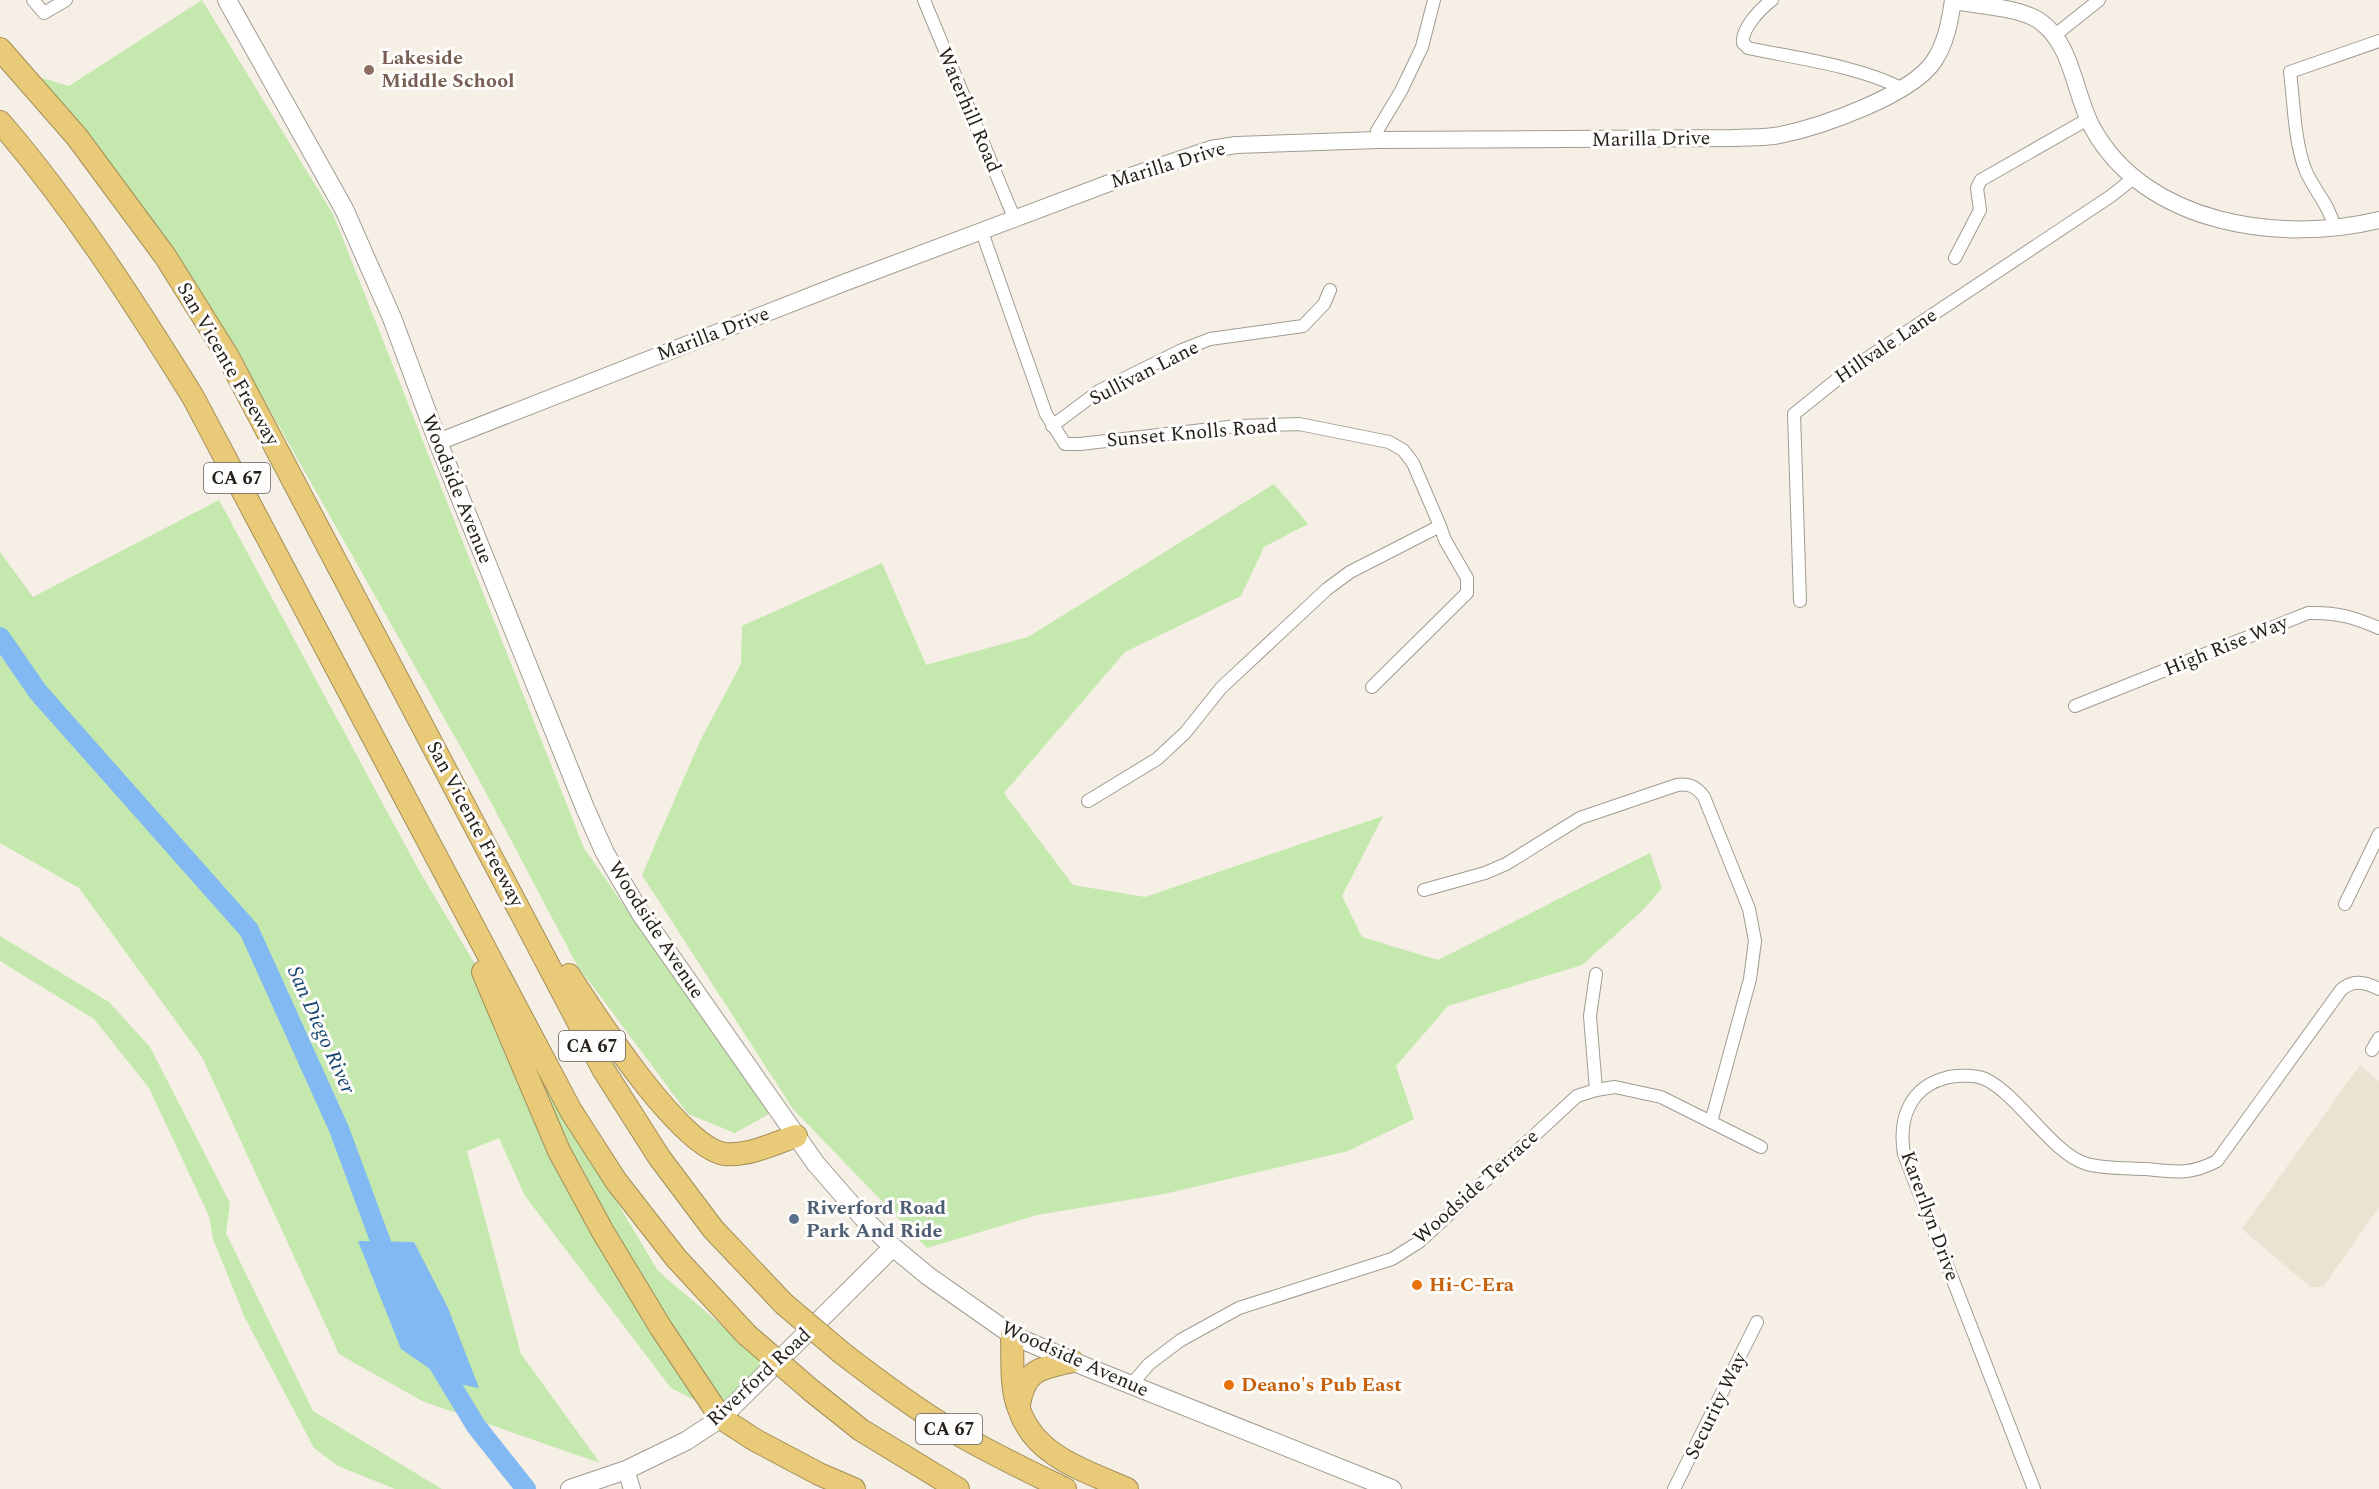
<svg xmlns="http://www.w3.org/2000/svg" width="2379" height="1489" viewBox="0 0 2379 1489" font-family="Spectral,serif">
<rect width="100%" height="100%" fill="#f5efe5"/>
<path fill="#ece2d1" d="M2360,1065L2379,1081V1207L2323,1287H2310L2242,1229Z"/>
<g fill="#c4e8ad">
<path d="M202,0L333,214L584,848L769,1114L735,1133L688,1114L577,965L477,776L258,389L150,227L35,76L69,86Z"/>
<path d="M1274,484L1308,524L1264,547L1241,596L1125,652L1004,793L1073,885L1145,897L1383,816L1342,896L1362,937L1438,960L1650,853L1662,888L1643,910L1582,965L1448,1006L1396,1066L1414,1119L1348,1151L1164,1194L1037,1215L927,1248L793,1109L642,875L700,741L741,664L742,626L882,563L926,665L1028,637Z"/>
<path d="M219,500L417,867L658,1271L765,1362L716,1411L671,1388L525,1196L499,1138L467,1151L521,1354L600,1463L422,1401L339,1354L202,1057L79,888L0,843V552L33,597Z"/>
<path d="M0,936L109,1002L150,1047L230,1203L226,1233L313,1411L442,1489H395L338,1466L314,1448L245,1318L213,1239L209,1216L149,1088L94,1019L0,961Z"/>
</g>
<path fill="#83b9f2" d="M358,1241L414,1242L448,1308L479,1388L449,1382L401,1349Z"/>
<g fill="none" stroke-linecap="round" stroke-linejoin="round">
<g stroke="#83b9f2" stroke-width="20">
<path d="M0,637L38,692L249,930L339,1129L390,1267"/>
<path d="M436,1360L476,1426L526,1489"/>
</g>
<defs>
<g id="minor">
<path d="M33,0L44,13L66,0"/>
<path d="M924,0L1015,220"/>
<path d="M1772,0C1761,8 1741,29 1743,43L1748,48C1795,58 1858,66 1901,88"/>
<path d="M2055,35L2099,0"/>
<path d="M1377,140V131L1401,91L1422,47L1434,0"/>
<path d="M2334,226C2329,204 2313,189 2305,169C2294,139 2294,103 2290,72L2379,41"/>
<path d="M982,232L1046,414L1065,444H1080L1238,426L1299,424L1389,442L1403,450L1413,463L1440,526L1350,572L1327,589L1221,688L1185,733L1157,759L1088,801"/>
<path d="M1955,258L1980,210L1977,188L1981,180L2088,119"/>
<path d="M1052,426L1099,391L1182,350L1210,339L1303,326L1324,304L1330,290"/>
<path d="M1800,601L1794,414L1845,373L2111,196L2135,177"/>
<path d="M1372,687L1467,593V578L1445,540L1440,526"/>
<path d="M2075,706L2308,613C2336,612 2353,617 2379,628"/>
<path d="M1424,890L1485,873L1506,864L1580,818L1677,785C1689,783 1697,787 1704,797L1749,909L1755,941L1750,979L1711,1122"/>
<path d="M2345,904L2379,834"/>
<path d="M1596,974L1590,1016L1596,1090"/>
<path d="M2372,1050L2379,1038"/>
<path d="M1131,1385L1149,1364L1181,1340L1239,1308L1392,1259L1419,1242L1577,1096L1596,1090L1615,1087L1661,1097L1761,1147"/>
<path d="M1674,1489L1757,1322"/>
<path d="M2034,1489L1904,1154C1898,1118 1910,1086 1949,1077C1960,1075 1976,1075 1985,1079C2019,1095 2053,1155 2087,1164C2105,1169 2128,1168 2146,1169C2176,1172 2190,1175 2217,1161L2341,990C2353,979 2365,982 2379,989"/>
</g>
<g id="tertiary">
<path d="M1953,1C1978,6 2021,7 2041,22C2073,46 2074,93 2092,127C2145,225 2281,244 2379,220"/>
<path d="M438,442L846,282L1112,182L1211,149L1236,145L1377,140L1734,138C1749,137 1765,138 1780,135C1820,127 1912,95 1934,61C1946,43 1950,21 1953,0"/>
<path d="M626,1470L632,1489"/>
</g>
<g id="secondary">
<path d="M227,0L344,209L392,318L438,442L585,808L605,853L641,914L816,1164L864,1219L893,1247L928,1276L1012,1335L1079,1364L1392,1489"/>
<path d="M570,1489L626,1470L686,1441L721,1418L893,1247"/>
</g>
<g id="motorway">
<path d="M0,49L77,137L165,256L227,355L603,1069L659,1157L713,1229L784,1304"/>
<path d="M0,122C73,207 134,302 193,397L571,1111L616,1181L676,1258L747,1335"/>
<path d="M483,972L559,1151L603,1232L661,1328L721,1418L755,1440L819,1474L854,1489"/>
<path d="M569,975C594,1014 681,1149 725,1154C749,1156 773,1144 796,1136"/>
<path d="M1012,1335C1013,1359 1010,1386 1019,1409C1035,1457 1086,1471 1127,1489"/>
<path d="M842,1353C877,1380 913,1407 951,1430C988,1452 1026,1470 1065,1489"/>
<path d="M812,1391L861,1430L958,1489"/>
<path d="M1019,1404C1026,1368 1040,1369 1072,1361"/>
</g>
</defs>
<use href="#minor" stroke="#a19c92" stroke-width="14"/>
<use href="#tertiary" stroke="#a19c92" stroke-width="18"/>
<use href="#secondary" stroke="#a19c92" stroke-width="20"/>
<use href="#motorway" stroke="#a38e58" stroke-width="24"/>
<use href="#minor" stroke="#fff" stroke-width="12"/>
<use href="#tertiary" stroke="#fff" stroke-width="16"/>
<use href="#secondary" stroke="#fff" stroke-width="18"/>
<use href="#motorway" stroke="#e8ca78" stroke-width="22"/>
<defs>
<g id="motorway-bridge">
<path d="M784,1304L842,1353"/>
<path d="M747,1335L812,1391"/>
</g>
</defs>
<use href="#motorway-bridge" stroke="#a38e58" stroke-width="24" stroke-linecap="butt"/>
<use href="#motorway-bridge" stroke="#e8ca78" stroke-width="22"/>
</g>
<circle fill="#8d6e63" stroke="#fefdfb" stroke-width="2" cx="369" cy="70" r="6"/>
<circle fill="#5c6f8a" stroke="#fefdfb" stroke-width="2" cx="794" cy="1219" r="6"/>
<g fill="#e8710a" stroke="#fefdfb" stroke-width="2">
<circle cx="1417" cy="1285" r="6"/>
<circle cx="1229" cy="1385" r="6"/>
</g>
<g text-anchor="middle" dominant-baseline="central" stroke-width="6" stroke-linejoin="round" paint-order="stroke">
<g fill="#fefdfb" stroke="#656260" stroke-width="1.5">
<rect x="204" y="463" width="66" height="30" rx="4.5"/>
<rect x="559" y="1031" width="66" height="30" rx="4.5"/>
<rect x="916" y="1414" width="66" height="30" rx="4.5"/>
</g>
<g font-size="18" font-weight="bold" fill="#23201d">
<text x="237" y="478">CA 67</text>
<text x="592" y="1046">CA 67</text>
<text x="949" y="1429">CA 67</text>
</g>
<g font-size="20" font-weight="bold" fill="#785e54" stroke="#fefdfb" text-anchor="start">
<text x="381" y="58">Lakeside<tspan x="381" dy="23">Middle School</tspan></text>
</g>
<g font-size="20" fill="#23201d" stroke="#fefdfb">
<text transform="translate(969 110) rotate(67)">Waterhill Road</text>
<text transform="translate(1651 139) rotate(-1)">Marilla Drive</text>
<text transform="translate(1168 165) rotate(-17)">Marilla Drive</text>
<text transform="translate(713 334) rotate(-21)">Marilla Drive</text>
<text transform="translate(1886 346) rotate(-34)">Hillvale Lane</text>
<text transform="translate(228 364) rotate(60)">San Vicente Freeway</text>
<text transform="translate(1144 373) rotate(-27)">Sullivan Lane</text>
<text transform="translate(1192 433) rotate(-5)">Sunset Knolls Road</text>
<text transform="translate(457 489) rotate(68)">Woodside Avenue</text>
<text transform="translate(2226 646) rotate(-22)">High Rise Way</text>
<text transform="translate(475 824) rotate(62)">San Vicente Freeway</text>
<text transform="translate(656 930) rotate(57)">Woodside Avenue</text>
<text transform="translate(1476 1187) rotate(-42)">Woodside Terrace</text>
<text transform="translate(1930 1216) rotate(70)">Karerllyn Drive</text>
<text transform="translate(1075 1359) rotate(24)">Woodside Avenue</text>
<text transform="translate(759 1377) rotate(-43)">Riverford Road</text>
<text transform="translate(1716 1406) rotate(-64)">Security Way</text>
</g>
<g font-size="20" font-weight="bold" fill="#4e5e75" stroke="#fefdfb" text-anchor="start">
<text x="806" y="1208">Riverford Road<tspan x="806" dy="23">Park And Ride</tspan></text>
</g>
<g font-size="20" font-weight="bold" fill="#c56008" stroke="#fefdfb" text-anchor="start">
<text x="1429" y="1285">Hi-C-Era</text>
<text x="1241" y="1385">Deano's Pub East</text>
</g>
<g font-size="21" font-style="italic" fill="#144472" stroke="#fefdfb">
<text transform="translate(321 1030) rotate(66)">San Diego River</text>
</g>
</g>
</svg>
